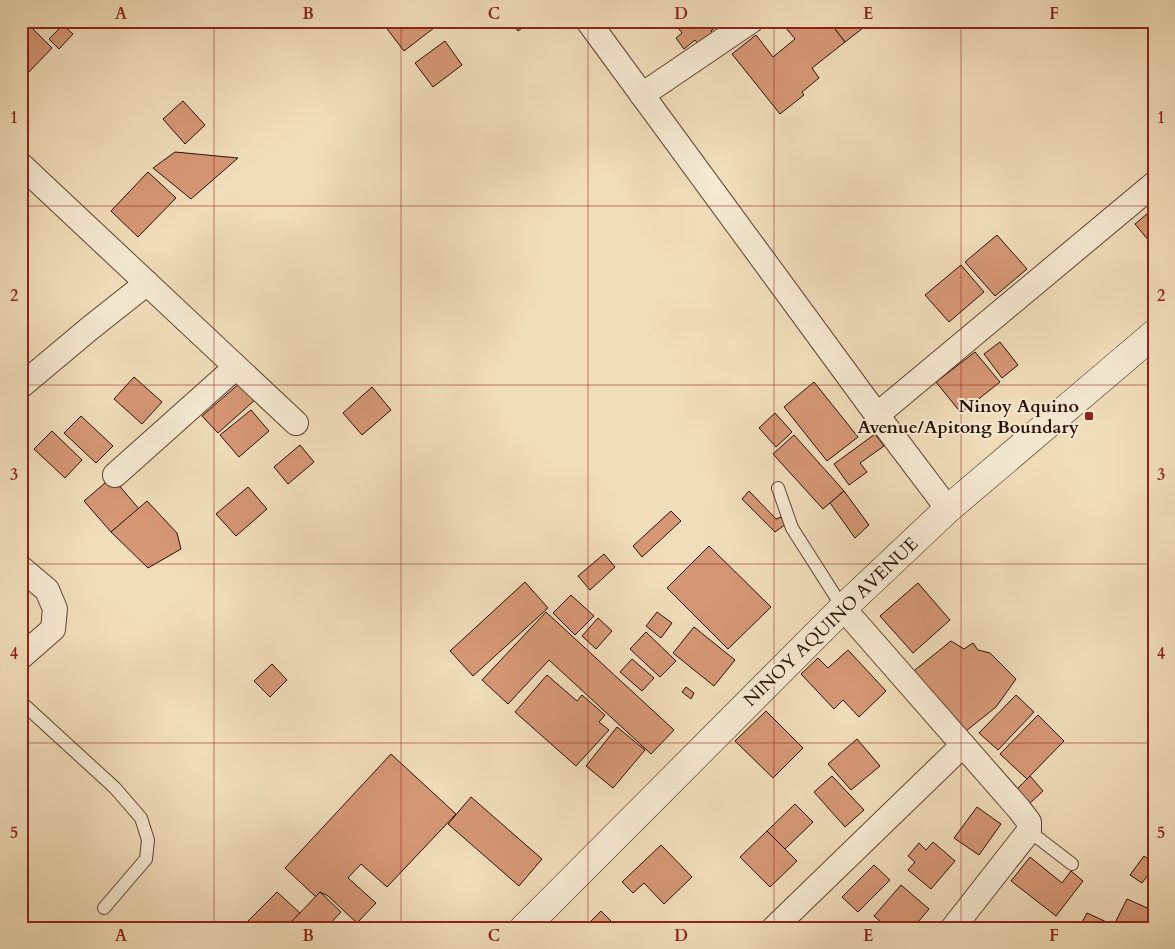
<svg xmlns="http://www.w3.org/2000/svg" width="1175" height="949" viewBox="0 0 1175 949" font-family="Cardo,serif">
<rect width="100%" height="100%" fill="#f0ddb9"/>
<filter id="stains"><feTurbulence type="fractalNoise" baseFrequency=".004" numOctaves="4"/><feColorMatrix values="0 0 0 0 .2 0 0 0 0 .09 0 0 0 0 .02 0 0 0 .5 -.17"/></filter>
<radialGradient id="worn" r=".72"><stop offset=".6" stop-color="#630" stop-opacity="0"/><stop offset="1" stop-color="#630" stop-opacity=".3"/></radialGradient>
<g fill="#d69775" stroke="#290f02">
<path d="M21,21H25L52,48L26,75L21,70Z"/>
<path d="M381,21H443L404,51Z"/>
<path d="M510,21H532L518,31Z"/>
<path d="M673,21H724L711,31L715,36L700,47L695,40L684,49L676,38L682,33Z"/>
<path d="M794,21H829L845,42L812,68L819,78L802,92L804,95L780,114L732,54L756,35L773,57L795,39L786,28Z"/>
<path d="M829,21H872L845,42Z"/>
<path d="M63,25L73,34L59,49L49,39Z"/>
<path d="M445,41L462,65L433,87L415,63Z"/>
<path d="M183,101L205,125L185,144L163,119Z"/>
<path d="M175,152L238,158L191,199L153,168Z"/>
<path d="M148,172L176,198L138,237L111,211Z"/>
<path d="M1154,208V247L1135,224Z"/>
<path d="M997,235L1027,269L995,296L965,262Z"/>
<path d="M961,265L984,292L949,322L925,295Z"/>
<path d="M1000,342L1018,365L1002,378L984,354Z"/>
<path d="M975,352L1000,382L961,413L936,382Z"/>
<path d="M134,377L162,402L142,424L114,399Z"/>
<path d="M241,382L256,399L218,433L202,416Z"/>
<path d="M814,382L858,437L827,461L784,407Z"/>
<path d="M372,387L391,410L362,435L343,413Z"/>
<path d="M251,410L269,431L239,457L220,435Z"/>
<path d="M775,413L792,432L776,447L759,428Z"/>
<path d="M81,416L113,446L96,463L64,433Z"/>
<path d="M52,431L82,460L65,478L34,449Z"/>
<path d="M875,434L884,446L860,463L867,472L849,485L834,464Z"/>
<path d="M794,435L844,491L823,509L773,454Z"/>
<path d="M300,445L314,462L288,484L274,467Z"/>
<path d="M112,477L139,509L111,532L84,501Z"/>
<path d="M248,487L267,509L236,536L216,514Z"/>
<path d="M749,491L776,519L781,517L786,524L775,532L742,499Z"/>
<path d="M844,491L869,525L855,538L830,503Z"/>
<path d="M147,501L177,533L181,549L148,568L111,532Z"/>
<path d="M671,511L681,521L642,557L633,546Z"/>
<path d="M709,546L771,607L728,649L667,588Z"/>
<path d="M604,554L615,567L590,590L578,576Z"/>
<path d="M525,582L548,608L473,676L450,651Z"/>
<path d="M918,583L950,620L913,653L880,616Z"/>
<path d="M571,595L594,616L575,635L553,613Z"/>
<path d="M546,612L674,730L651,754L549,660L508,704L482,680Z"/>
<path d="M657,612L672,623L661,638L646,626Z"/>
<path d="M598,618L612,631L596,649L582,636Z"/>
<path d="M694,627L735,660L714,686L673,653Z"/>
<path d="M646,632L676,661L660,677L630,649Z"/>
<path d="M951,641L964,649L973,643L978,650L990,653L1016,679L996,707L966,731L910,674Z"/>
<path d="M848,650L886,691L859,717L843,700L834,709L801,674L818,658L828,668Z"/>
<path d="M632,659L654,678L642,691L620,672Z"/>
<path d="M272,664L287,680L270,697L254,681Z"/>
<path d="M547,675L577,701L582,695L605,715L599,722L609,730L576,766L515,712Z"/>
<path d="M686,687L694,693L691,699L682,692Z"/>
<path d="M1016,695L1034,712L998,750L979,733Z"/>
<path d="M766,711L803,748L773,778L735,741Z"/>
<path d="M1038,715L1064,741L1027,779L1000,754Z"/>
<path d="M617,727L645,750L613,788L586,766Z"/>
<path d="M857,739L880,766L851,790L828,764Z"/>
<path d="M391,754L456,814L387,887L361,864L348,878L376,903L357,923L328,896L320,892L316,897L285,868Z"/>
<path d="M832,776L864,810L845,827L814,792Z"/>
<path d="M1030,776L1043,791L1029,804L1016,790Z"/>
<path d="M471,797L542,859L519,886L448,824Z"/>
<path d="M795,804L813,822L785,849L767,831Z"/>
<path d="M977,807L1001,824L979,855L954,838Z"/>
<path d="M767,831L797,861L770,887L740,857Z"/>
<path d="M933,842L955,861L931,889L908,870L915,862L908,856L919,843L926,850Z"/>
<path d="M661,845L692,877L664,904L644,883L633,893L622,882Z"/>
<path d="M1144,856L1154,863V867L1142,883L1130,875Z"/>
<path d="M1030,857L1062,883L1071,871L1083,881L1056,916L1011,881Z"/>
<path d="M874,865L890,880L858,912L842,897Z"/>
<path d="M901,885L929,909L913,928H888L874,916Z"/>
<path d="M277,892L300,913L285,928H253L247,922Z"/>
<path d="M320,892L341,912L326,928H299L292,921Z"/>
<path d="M1127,899L1154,911V915L1148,928H1125L1115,923Z"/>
<path d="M601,911L618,928H584Z"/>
<path d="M1087,913L1111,924L1109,928H1079Z"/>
</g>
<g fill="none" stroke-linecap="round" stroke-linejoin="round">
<defs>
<g id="service">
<path d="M778,488L792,528L843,608"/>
<path d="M21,702L115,788L141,818L148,840L146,859L104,908"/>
<path d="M1029,831L1072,864"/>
</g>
<g id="minor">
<path d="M588,21L877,415L948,509"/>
<path d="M642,95L751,21"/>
<path d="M21,165L296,423"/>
<path d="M21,386L89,329L147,283"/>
<path d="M877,415L1154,184"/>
<path d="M115,475L236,367"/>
<path d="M21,568L47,590L55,609L53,629L21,657"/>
<path d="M843,608L1019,809L1029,822V831L953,928"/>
<path d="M774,928L963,745"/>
</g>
<path id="secondary" d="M524,928L843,608L948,509L1154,334"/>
</defs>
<use href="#service" stroke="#5b4230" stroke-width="14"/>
<use href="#minor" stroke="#5b4230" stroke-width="26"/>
<use href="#secondary" stroke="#290f02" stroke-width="29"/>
<use href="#service" stroke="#f5e9d2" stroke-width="12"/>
<use href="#minor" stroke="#f5e9d2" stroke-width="24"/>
<use href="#secondary" stroke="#f5e9d2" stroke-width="28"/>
</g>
<path fill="none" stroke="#8f2418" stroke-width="1" stroke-opacity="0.55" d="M214,21V928M401,21V928M588,21V928M774,21V928M961,21V928M21,206H1154M21,385H1154M21,564H1154M21,743H1154"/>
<rect fill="#8f2418" stroke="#f5e9d2" stroke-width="2" x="1084" y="411" width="10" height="10" rx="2.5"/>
<g text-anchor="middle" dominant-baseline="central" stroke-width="4" stroke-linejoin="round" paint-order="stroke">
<g font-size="18" font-weight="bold" fill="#290f02" stroke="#f5e9d2" text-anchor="end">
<text x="1079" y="406">Ninoy Aquino<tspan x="1079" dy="21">Avenue/Apitong Boundary</tspan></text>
</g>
<g font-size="18" fill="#290f02" stroke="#f5e9d2">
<text transform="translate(831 622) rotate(-44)">NINOY AQUINO AVENUE</text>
</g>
</g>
<rect width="1175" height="949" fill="none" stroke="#f0ddb9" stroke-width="55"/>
<rect x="28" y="28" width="1120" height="894" fill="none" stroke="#8f2418" stroke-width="2"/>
<g font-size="16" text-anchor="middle" font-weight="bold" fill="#8f2418">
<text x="121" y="19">A</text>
<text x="308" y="19">B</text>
<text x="494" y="19">C</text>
<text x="681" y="19">D</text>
<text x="868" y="19">E</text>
<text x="1054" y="19">F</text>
<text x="14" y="123">1</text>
<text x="1161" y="123">1</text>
<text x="14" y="301">2</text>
<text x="1161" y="301">2</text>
<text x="14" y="480">3</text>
<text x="1161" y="480">3</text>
<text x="14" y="659">4</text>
<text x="1161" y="659">4</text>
<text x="14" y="838">5</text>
<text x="1161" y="838">5</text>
<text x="121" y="941">A</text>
<text x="308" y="941">B</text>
<text x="494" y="941">C</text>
<text x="681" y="941">D</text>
<text x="868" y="941">E</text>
<text x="1054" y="941">F</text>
</g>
<rect width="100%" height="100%" filter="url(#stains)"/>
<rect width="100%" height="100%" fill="url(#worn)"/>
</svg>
